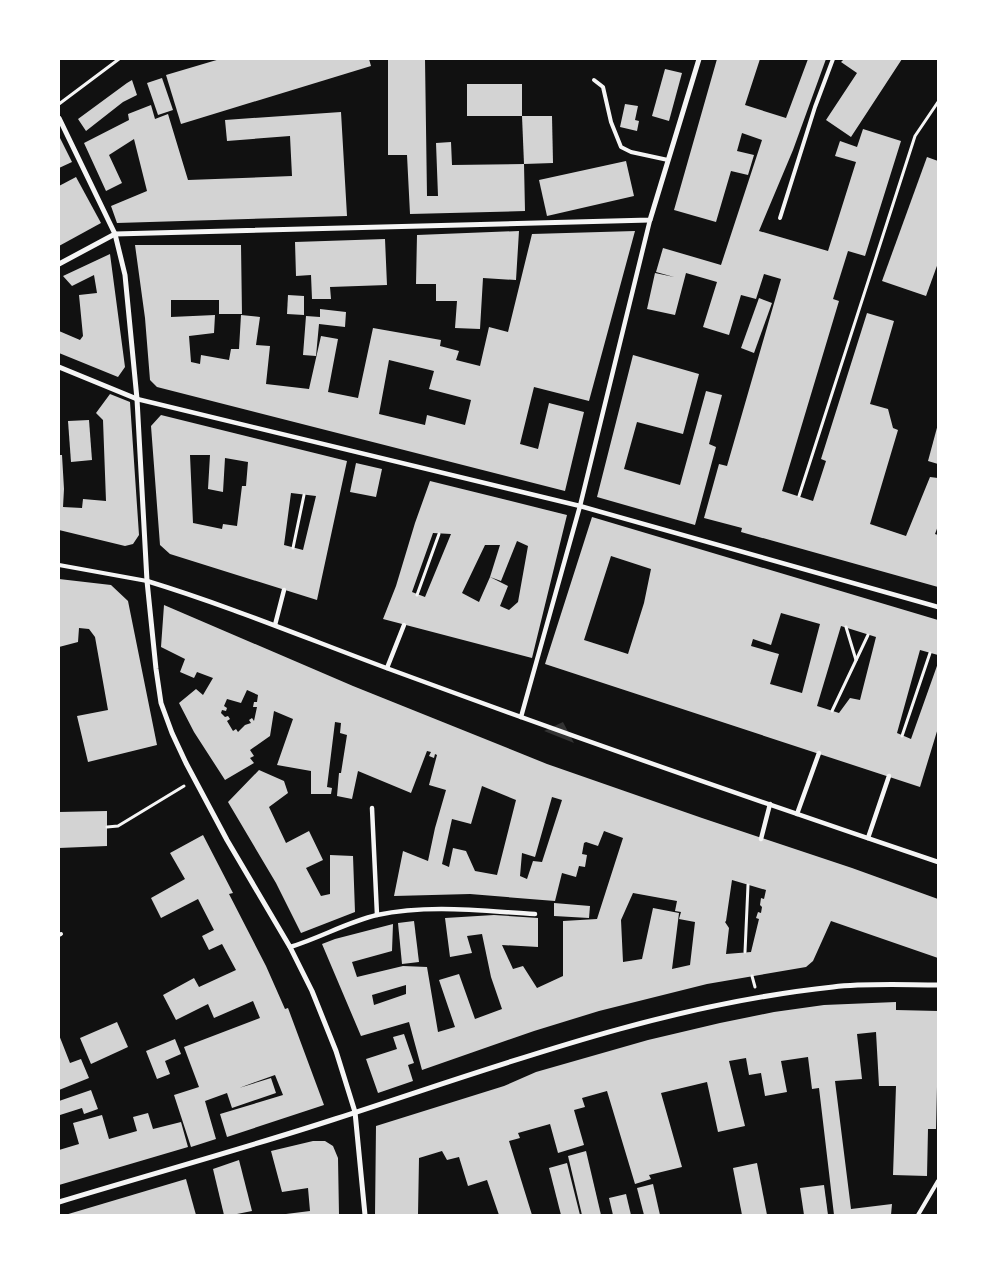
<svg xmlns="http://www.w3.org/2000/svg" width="997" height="1274" viewBox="0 0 997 1274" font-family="'Golos Text',sans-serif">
<rect width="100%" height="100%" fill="#111"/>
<path fill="#333" d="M563,722L574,743L544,731Z"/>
<g fill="#d3d3d3" fill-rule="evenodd">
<path d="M220,59H369L371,66L181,124L166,75Z"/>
<path d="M388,59H425L427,196H438L436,143L451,142L452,165L524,164L525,211L410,214L407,155H388Z"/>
<path d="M717,59H760L745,105L786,118L808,59H826L793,150L759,231L828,251L856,162L835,156L840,141L857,147L863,129L901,141L865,256L848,251L833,299L839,301L782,491L813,501L826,461L821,459L867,313L894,321L870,404L888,409L893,428L898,430L870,524L906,536L930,477L938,478V526L935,534L938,535V587L741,532L742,528L704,518L719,464L727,466L781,279L764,274L756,299L741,295L729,335L703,327L717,282L686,273L675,315L647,309L655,273L674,277L656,272L663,248L721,265L762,140L742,133L737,151L754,155L748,175L731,171L716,222L674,210Z"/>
<path d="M844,59H902L851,137L826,120L857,73L841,62Z"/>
<path d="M665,69L682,73L669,121L652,116Z"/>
<path d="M162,78L173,110L158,115L147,83Z"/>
<path d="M132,80L137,95L123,102L86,131L78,119L127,83Z"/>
<rect x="467" y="84" width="55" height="32"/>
<path d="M625,104L638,106L635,120L639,121L637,131L620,127Z"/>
<path d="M151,105L155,119L168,114L188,180L292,176L290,136L227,141L225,120L341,112L347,216L117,223L111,206L147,191L134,139L109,155L122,183L106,191L84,143L129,120L128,114Z"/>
<path d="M522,116H552L553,163L524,164Z"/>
<path d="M59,136L72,162L59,168Z"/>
<path d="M927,157L938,161V263L926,296L882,281Z"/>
<path d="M626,161L634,196L547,216L539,180Z"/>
<path d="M76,177L101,223L59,246V186Z"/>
<path d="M519,231L516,280L483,278L480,329L455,328L457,301H436V284H416L417,235Z"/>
<path d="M635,231L589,401L534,387L520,444L538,449L549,403L584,412L565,491L157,387L150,380L145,318L135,245H241L242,314H219V300H171V317L215,315L214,333L189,336L191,362L200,364L201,355L229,360L231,349H239L241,315L260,317L256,345L270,346L266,384L309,389L321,336L338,339L328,392L358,398L373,328L441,340L440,346L459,351L456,360L480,366L489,327L508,332L532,234ZM389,360L434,371L429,389L471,400L465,425L427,415L425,425L379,414Z"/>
<path d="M385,239L387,285L330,287L331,299H312L311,275L296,276L295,242Z"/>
<path d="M110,254L125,367L118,377L59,353V331L80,340L83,336L79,295L97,293L94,275L72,286L63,276Z"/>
<path d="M288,295L304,296V315L287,314Z"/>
<path d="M759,298L772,303L754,353L741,348Z"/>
<path d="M320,309L346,312L345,327L319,324L316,356L303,355L306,316L320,317Z"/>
<path d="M633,355L699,374L683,434L637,422L624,469L680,485L706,391L722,395L709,444L716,447L695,525L597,497Z"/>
<path d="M110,394L130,402L139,535L133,544L125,546L59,530V455H62L64,489L63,507L82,508L83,499L106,501L103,420L96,413Z"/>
<path d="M161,415L347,461L317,600L170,554L160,545L151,426ZM190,455H210L208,489L223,492L225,458L248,462L246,486H242L237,526L223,524L222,529L193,523ZM291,493L316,496L303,550L284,545Z"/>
<path d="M89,420L92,460L71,462L68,421Z"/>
<path d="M938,424V464L928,461Z"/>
<path d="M356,463L382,469L376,497L350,492Z"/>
<path d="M430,481L567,515L532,658L383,619L396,586L415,523ZM433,533L451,534L425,597L412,592ZM517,541L528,546L518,602L509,610L500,606L508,586L490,577L501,581ZM485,545H500L490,577L479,602L462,593Z"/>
<path d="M592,517L938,620V655L920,650L897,733L911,739L938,663V728L920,787L545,664ZM611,556L651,569L644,603L628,654L584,640ZM781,613L820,624L802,693L770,684L779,654L751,646L753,639L771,645ZM841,626L876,637L860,700L850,698L839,713L817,706Z"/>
<path d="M59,579L111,585L128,601L157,745L88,762L77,716L108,710L95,637L89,629L79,628L78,642L59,647Z"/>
<path d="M164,605L353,686L547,764L702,818L852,868L938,899V958L831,921L813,961L806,967L707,984L599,1011L534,1031L422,1070L409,1022L361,1036L322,944L335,939L393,924L392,951L352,962L357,977L403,966L427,967L438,1032L455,1027L439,980L459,974L475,1019L502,1009L491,977L482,934L467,936L472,953L450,957L445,918L494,915L538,918V947L502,945L513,969L523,966L537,988L563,976V921L597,919L623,838L604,831L598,846L586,842L584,843L582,854L587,855L585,867L579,866L576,877L562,873L555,901L470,894L394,896L403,851L428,861L435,828L446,790L429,785L437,755L435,754L434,758L429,756L431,752L427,751L411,793L358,771L352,799L337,796L339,773H341L347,735L340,733L341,723L335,722L327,787L332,788L331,794H311V771L277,765L293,719L274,711L270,736L250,750L254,756L250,758L254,763L225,780L194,732L179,703L196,689L203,695L213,678L197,672L194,678L180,672L185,659L161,647ZM247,690L258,695L257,702H254L253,707H257L254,721L252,718L249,720L251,723L245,725L238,732L236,729L233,731L227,721L230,719L228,716L225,717L221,713L222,710L226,711L227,708L224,706L227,699L241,703ZM482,786L516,800L497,875L475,871L466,851L453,848L449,867L442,864L452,819L471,824ZM552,797L562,800L542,862L533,861L527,879L520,876L522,853L535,857ZM732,880L766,890L764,899L761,898L760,905L762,907L761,913L758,912L756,918L759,919L751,952L726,954L729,928L725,922L726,921ZM633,893L677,901L675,911L681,912L679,919L695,922L690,965L672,969L679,913L653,908L642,959L623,962L621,920ZM406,985V994L374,1005L372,995Z"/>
<path d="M259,770L284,781L288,793L269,807L286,843L309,831L323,860L306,868L321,896L330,894V855L353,856L355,912L301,933L276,883L228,802Z"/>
<path d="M107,811V846L59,848V812Z"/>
<path d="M203,835L233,893L229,894L266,966L285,1009L288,1008L324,1105L227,1137L220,1114L283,1095L275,1075L239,1088L271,1078L276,1093L232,1108L227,1093L205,1101L216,1139L191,1147L174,1095L199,1087L184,1047L260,1018L253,1001L214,1018L208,1004L176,1020L163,995L194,978L199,987L236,970L222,944L209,950L202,936L214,930L198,899L161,918L151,898L185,879L170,853Z"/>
<path d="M554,903L590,906L589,918L554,916Z"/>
<path d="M414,921L419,962L402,964L398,923Z"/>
<path d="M896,1002V1010L938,1011V1087H937L936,1129H928L927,1176L893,1175L896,1086H879L876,1032L857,1034L862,1079L835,1081L851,1209L892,1204L891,1215H834L819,1088L812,1089L808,1057L781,1061L787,1092L765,1096L761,1073L749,1075L746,1058L729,1061L745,1126L718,1132L707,1082L661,1093L682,1167L649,1175L651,1179L635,1184L607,1091L582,1098L585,1107L574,1110L584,1145L558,1153L550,1124L518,1133L520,1138L509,1141L532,1215H499L487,1180L468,1186L459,1157L447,1160L442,1151L419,1158L418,1215H375L376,1126L504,1086L536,1072L648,1040L720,1023L774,1012L824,1005Z"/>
<path d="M117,1022L128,1047L91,1064L80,1038Z"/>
<path d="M404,1034L414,1063L408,1065L413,1081L378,1093L366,1059L397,1049L393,1037Z"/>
<path d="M59,1035L70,1063L81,1059L89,1078L59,1090Z"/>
<path d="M175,1039L181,1054L165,1061L170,1074L157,1079L146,1051Z"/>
<path d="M91,1090L98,1109L84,1114L82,1108L60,1115L59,1101Z"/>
<path d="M148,1113L153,1129L181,1122L188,1147L59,1185V1150L79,1144L73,1123L102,1115L109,1139L137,1131L133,1117Z"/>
<path d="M313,1141H325L333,1146L338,1158L339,1215H286V1214L310,1211L308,1188L282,1192L271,1151Z"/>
<path d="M586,1151L601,1215H582L568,1156Z"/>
<path d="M239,1160L252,1211L232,1215H224L213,1169Z"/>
<path d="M567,1163L580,1215H561L549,1168Z"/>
<path d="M757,1163L767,1215H742L733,1168Z"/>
<path d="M186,1179L196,1215H65Z"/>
<path d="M653,1184L660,1215H644L637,1188Z"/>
<path d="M824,1185L828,1215H804L800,1188Z"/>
<path d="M626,1194L631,1215H613L609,1198Z"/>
</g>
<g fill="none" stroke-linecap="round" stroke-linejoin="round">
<g stroke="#f5f5f5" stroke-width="3">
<path d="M59,104L119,59"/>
<path d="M799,496L915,136L938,102"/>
<path d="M293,548L304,495"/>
<path d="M417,595L439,534"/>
<path d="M846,627L856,660"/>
<path d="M832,711L868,635"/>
<path d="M902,736L930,653"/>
<path d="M107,827L118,826L184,786"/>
<path d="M745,952L748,885"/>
<path d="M752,976L755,987"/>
</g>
<g stroke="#f5f5f5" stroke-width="4">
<path d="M594,80L603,87L611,122L621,147L631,152L668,160"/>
<path d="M780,218L815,107L833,59"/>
<path d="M59,565L147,581"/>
<path d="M59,935L61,934"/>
<path d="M918,1215L938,1181"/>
</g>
<g stroke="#f5f5f5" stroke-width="4.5">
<path d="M137,399L580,506L938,607"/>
<path d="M147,581C229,606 308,639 389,669C571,736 754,800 938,862"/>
<path d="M275,625L284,590"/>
<path d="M387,668L404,625"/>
<path d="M521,717L580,506L650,220"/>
<path d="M372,808L377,915"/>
<path d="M797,814L819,753"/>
<path d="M868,838L889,776"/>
<path d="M761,839L770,804"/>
<path d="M290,947C320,938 347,922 377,915C429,904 483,911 535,914"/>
</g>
<g stroke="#f5f5f5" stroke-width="5">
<path d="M59,118L115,234L125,275L137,399L147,581L156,669L161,703L172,733L186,763L227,840L290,947L312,991L336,1051L355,1112L365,1215"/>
<path d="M59,264L115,234L650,220L699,59"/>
<path d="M59,367L137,399"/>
<path d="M59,1202C151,1174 243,1149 335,1119C499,1066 661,1005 833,987C866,983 905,985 938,985"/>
</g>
</g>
<rect width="997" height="1274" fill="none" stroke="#ffffff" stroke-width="120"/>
</svg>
